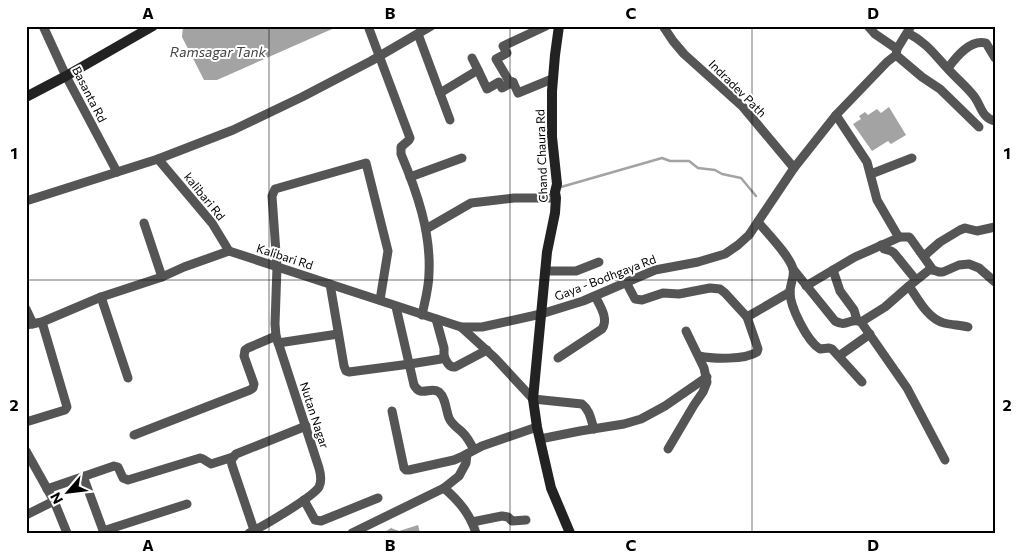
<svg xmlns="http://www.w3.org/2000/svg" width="1021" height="559" viewBox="0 0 1021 559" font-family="Commissioner,sans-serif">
<rect width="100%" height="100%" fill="#fff"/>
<g fill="#a3a3a3">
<path d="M183,26H339L217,80H204L182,37Z"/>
<path d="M889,107L906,135L891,144L888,141L872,151L853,124L861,119L859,116L865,112L868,115L877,109L881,113Z"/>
<path d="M418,525L420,533H383L391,528L399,531Z"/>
</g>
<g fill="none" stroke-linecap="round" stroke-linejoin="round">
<path stroke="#a3a3a3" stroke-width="2.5" d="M561,187L662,158L670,161H689L698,168L715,170L722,174L741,178L756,196"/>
<g stroke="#555" stroke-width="9">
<path d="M43,26L66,76L117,172"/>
<path d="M368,26L410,138L409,140L401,147V154C417,192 431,232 429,273C429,287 425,301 422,315"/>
<path d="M546,26L503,46L507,53L496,59L509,81L513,82L518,93L552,79"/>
<path d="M663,26L673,41L684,54L743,107L794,168"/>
<path d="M868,26L875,34L897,49"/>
<path d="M908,33C927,43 934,54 948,69C956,78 966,86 973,95C981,104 981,118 995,121"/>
<path d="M418,34L450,120"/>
<path d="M896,55L922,77L940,89L979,127"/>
<path d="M472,58L478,70"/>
<path d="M948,68C956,57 970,39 986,43L995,58"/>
<path d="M440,93L478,70L487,89L499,82L502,88L513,82"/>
<path d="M836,115L867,162L877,200L898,236L900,237H909L911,239L933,270"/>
<path d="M158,159L212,223L229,251"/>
<path d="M871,174L912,158"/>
<path d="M410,177L462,158"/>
<path d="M26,201L158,159L233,130L302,97L371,61L431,26"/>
<path d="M758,222C767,233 790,256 793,269C795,276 790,284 790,292C790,307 807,341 820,349L829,348L832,349L862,382"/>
<path d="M144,223L162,277"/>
<path d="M426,229L471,203L514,198H556"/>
<path d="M881,245L884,249L891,251L894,253L916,280"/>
<path d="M924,256L940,242L960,230L965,228L977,231L995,227"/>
<path d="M793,269L835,321C847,328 850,317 861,322L907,388L945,460"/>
<path d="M833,270L840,291L854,310L857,320"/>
<path d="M545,271H576L599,262"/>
<path d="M626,282L635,299L642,300L663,293L679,294L710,288L720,289L725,293L747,317L755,340L758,349L757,352C745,360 713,359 699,356"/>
<path d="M330,284L344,366L346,371L349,372L410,364L441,359L444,356V348L436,319"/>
<path d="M806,286L855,257L900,237"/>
<path d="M909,286C918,299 928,319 944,323C952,325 960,325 968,327"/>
<path d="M101,297L128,378"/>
<path d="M396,307L414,385C421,398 430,386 439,392C446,398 446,411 449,418C452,425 458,428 463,433C468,438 471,444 474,450"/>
<path d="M26,309L33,324"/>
<path d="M747,317L790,292"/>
<path d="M861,322L885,307L909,286L929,270H933L939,272H943L959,265L969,264L979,268L995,282"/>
<path d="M26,325L42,322L101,297L162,277L184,267L229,251L461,327H482L541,314L583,301L655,270L698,262L725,254L738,245L749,235L794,168L836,115L887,62L896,55L897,49L911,26"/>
<path d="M461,327L495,358L533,399L582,404C590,410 591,420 594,429"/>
<path d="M278,343L338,334"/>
<path d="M444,356C446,361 449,368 455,367L487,350"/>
<path d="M839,356L870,334"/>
<path d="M558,358L602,329C609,319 600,306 595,296"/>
<path d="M392,411L404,468L406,470H409L454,460L461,457L482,446L537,427"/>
<path d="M26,422L65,410L67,407L42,322"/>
<path d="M134,435L250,390L253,388L254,384L244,356L245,350L248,348L276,336"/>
<path d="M540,439L580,431L624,424L641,419L665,406L707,377"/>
<path d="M668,449L694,405L703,392L707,382L704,368L686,331"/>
<path d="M26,451L54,501"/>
<path d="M83,476L104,533"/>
<path d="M444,488C459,501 470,514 476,533"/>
<path d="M47,489L114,466L118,467L123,478L128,480L200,458L203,459L211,464L233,457"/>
<path d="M304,500L315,520L321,521L378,498"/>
<path d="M26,515L54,501L67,533"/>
<path d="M472,522L502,516L508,517L512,521L526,520"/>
<path d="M254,530L232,465L231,460L236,454L306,426"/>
<path d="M103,531L187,504"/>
<path d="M249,533C262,527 313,497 319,487C322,481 321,475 319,468L276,336L275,324L277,267L272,196L275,189L366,163L388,251L380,300"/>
<path d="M352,533L444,488L459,476L466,463L467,454"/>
</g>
<g stroke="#222" stroke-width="10">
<path d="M559,26L555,55L552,91V137L557,184L555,192L556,198L555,213L547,252L533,399L537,427L551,488L570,533"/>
<path d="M26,97L66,76L153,26"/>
</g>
</g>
<path fill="none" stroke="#000" stroke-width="1" stroke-opacity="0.55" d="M269,26V533M510,26V533M752,26V533M26,280H995"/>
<g text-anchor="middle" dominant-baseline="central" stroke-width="4" stroke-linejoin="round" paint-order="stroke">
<g font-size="12" fill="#000" stroke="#fff">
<text transform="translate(738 88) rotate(45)">Indradev Path</text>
<text transform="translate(90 94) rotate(63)">Basanta Rd</text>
<text transform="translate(541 156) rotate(-92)">Chand Chaura Rd</text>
<text transform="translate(205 196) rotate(51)">kalibari Rd</text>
<text transform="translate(285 256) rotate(18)">Kalibari Rd</text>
<text transform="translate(605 277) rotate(-21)">Gaya - Bodhgaya Rd</text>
<text transform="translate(315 415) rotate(72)">Nutan Nagar</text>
</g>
<g font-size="14" font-style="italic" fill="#444" stroke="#fff">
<text x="218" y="51">Ramsagar Tank</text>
</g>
</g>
<rect width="1021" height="559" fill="none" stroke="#ffffff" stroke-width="55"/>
<g transform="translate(68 492) rotate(242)" stroke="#ffffff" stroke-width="4" paint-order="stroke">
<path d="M0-4L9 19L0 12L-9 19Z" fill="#000000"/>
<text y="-8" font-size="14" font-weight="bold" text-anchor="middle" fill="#000000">N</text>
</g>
<rect x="28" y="28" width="966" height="504" fill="none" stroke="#000" stroke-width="2"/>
<g font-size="16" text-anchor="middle" font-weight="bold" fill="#000">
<text x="148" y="19">A</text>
<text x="390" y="19">B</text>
<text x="631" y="19">C</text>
<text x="873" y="19">D</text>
<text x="14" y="159">1</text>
<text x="1007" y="159">1</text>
<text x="14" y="411">2</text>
<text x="1007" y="411">2</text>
<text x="148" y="551">A</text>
<text x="390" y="551">B</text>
<text x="631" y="551">C</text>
<text x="873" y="551">D</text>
</g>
</svg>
